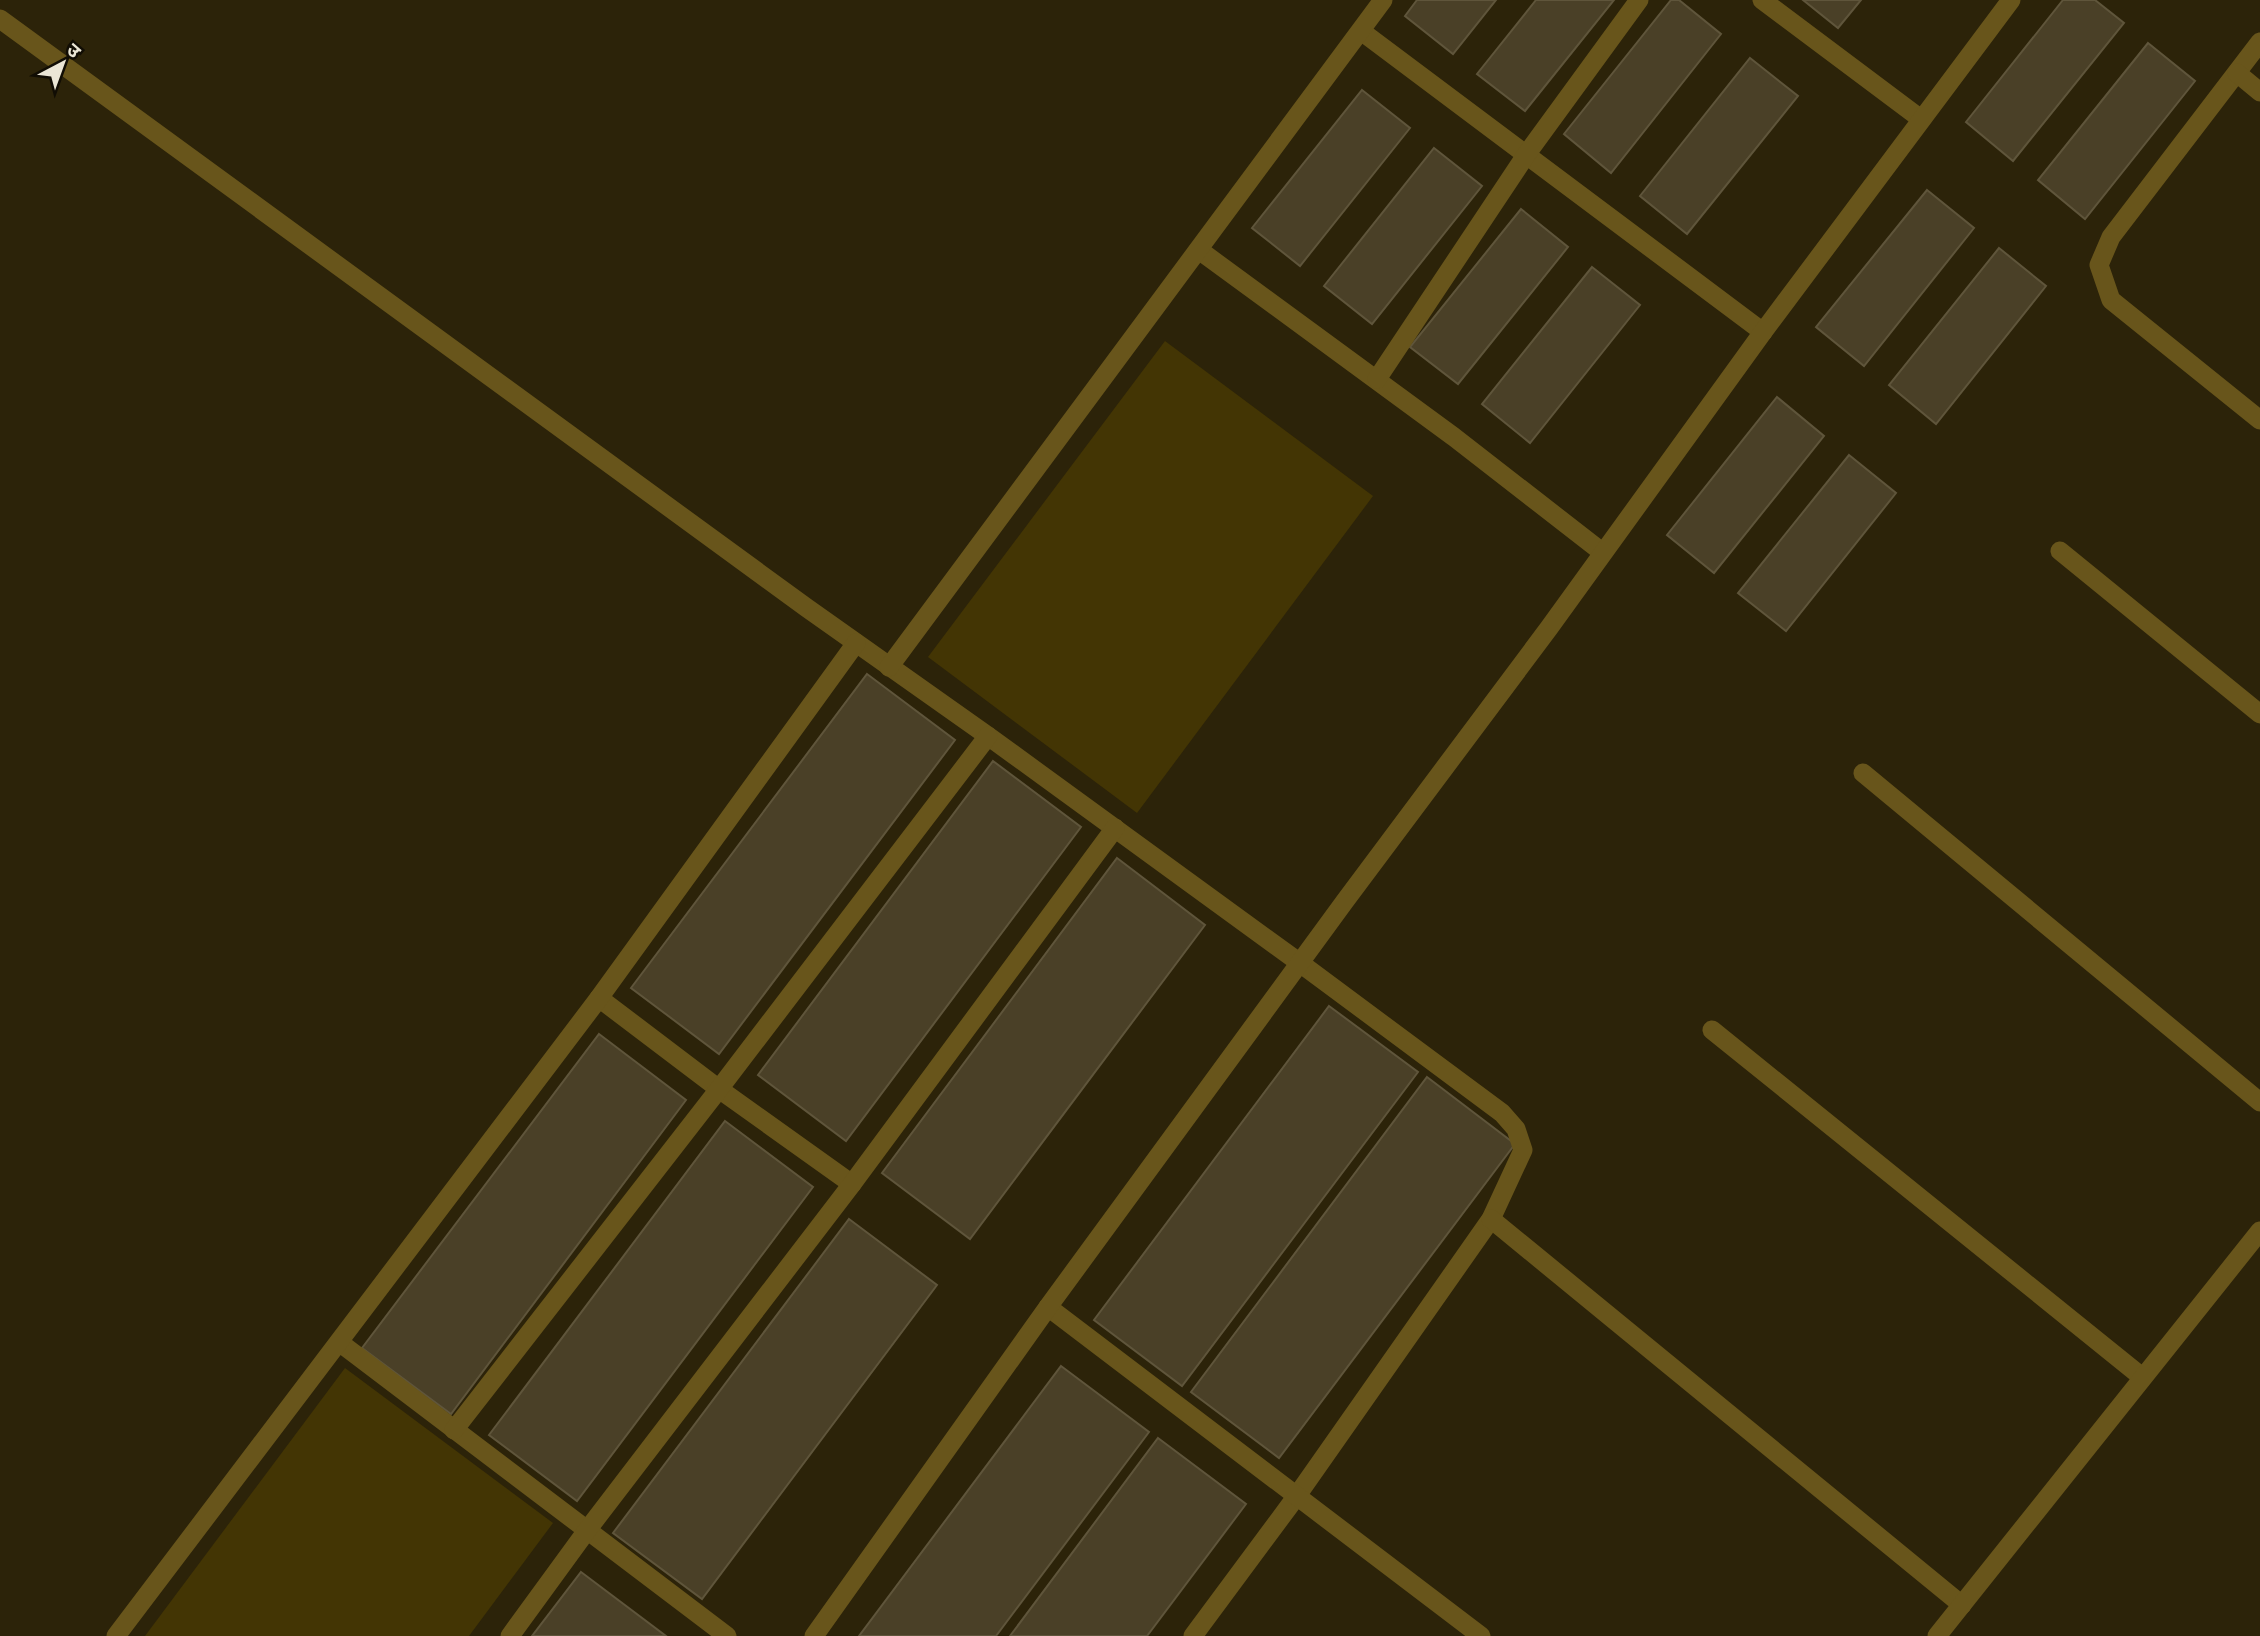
<svg xmlns="http://www.w3.org/2000/svg" width="2260" height="1636" viewBox="0 0 2260 1636" font-family="'Exo 2','Noto Sans Devanagari',sans-serif">
<rect width="100%" height="100%" fill="#2c2309"/>
<g fill="#433504">
<path d="M1165,341L1373,496L1137,813L928,657Z"/>
<path d="M345,1368L553,1523L469,1636H145Z"/>
</g>
<g fill="#4a4027" stroke="#5f553b" stroke-width="2">
<path d="M1417,0H1496L1453,54L1405,16Z"/>
<path d="M1536,0H1614L1525,111L1477,74Z"/>
<path d="M1671,0H1679L1721,34L1611,173L1564,134Z"/>
<path d="M1803,0H1861L1838,28Z"/>
<path d="M2063,0H2095L2124,23L2013,161L1966,122Z"/>
<path d="M2148,43L2195,81L2085,219L2038,180Z"/>
<path d="M1750,58L1798,96L1687,234L1640,196Z"/>
<path d="M1362,90L1410,128L1300,266L1252,228Z"/>
<path d="M1434,148L1482,186L1372,324L1324,286Z"/>
<path d="M1927,190L1974,228L1864,366L1816,327Z"/>
<path d="M1521,209L1568,247L1458,384L1410,347Z"/>
<path d="M1999,248L2046,286L1936,424L1889,385Z"/>
<path d="M1592,267L1640,305L1530,443L1482,404Z"/>
<path d="M1777,397L1824,436L1714,573L1667,535Z"/>
<path d="M1849,455L1896,493L1786,631L1738,593Z"/>
<path d="M867,674L955,740L719,1054L631,988Z"/>
<path d="M993,761L1081,827L846,1141L758,1075Z"/>
<path d="M1117,858L1205,925L970,1239L882,1173Z"/>
<path d="M1329,1006L1418,1072L1182,1386L1094,1320Z"/>
<path d="M599,1034L686,1100L451,1414L362,1348Z"/>
<path d="M1427,1077L1515,1144L1279,1458L1191,1392Z"/>
<path d="M725,1121L813,1187L577,1501L489,1435Z"/>
<path d="M849,1219L937,1285L702,1599L613,1533Z"/>
<path d="M1061,1366L1149,1432L996,1636H859Z"/>
<path d="M1158,1438L1246,1504L1147,1636H1010Z"/>
<path d="M581,1572L666,1636H532Z"/>
</g>
<g fill="none" stroke-linecap="round" stroke-linejoin="round">
<g stroke="#68551b" stroke-width="19">
<path d="M1762,0L1921,119"/>
<path d="M0,19L807,608L988,736L1300,963L1502,1113L1516,1129L1523,1150L1491,1219L1296,1497L1193,1636"/>
<path d="M1361,31L1763,332"/>
<path d="M2260,42L2111,237L2099,265L2111,300L2260,420"/>
<path d="M2237,73L2260,92"/>
<path d="M1199,250L1454,437L1602,552"/>
<path d="M1377,379L1526,155L1639,0"/>
<path d="M2060,551L2260,714"/>
<path d="M889,667L1383,0"/>
<path d="M1863,773L2260,1102"/>
<path d="M599,998L719,1089L852,1184"/>
<path d="M1712,1030L2142,1377"/>
<path d="M1491,1219L1962,1605"/>
<path d="M1048,1307L1481,1636"/>
<path d="M339,1342L727,1636"/>
<path d="M454,1430L719,1089L988,736"/>
<path d="M116,1636L599,998L856,643"/>
<path d="M510,1636L588,1529L852,1184L1115,828"/>
<path d="M814,1636L1048,1307L1345,901L1549,628L1763,332L2011,0"/>
<path d="M1937,1636L2260,1231"/>
</g>
</g>
<g transform="translate(63 63) rotate(41)" stroke="#110d04" stroke-width="5" paint-order="stroke">
<path d="M0-5L12 26L0 18L-12 26Z" fill="#ebe6d6"/>
<text y="-10" font-size="19" font-weight="bold" text-anchor="middle" fill="#ebe6d6">उ</text>
</g>
</svg>
